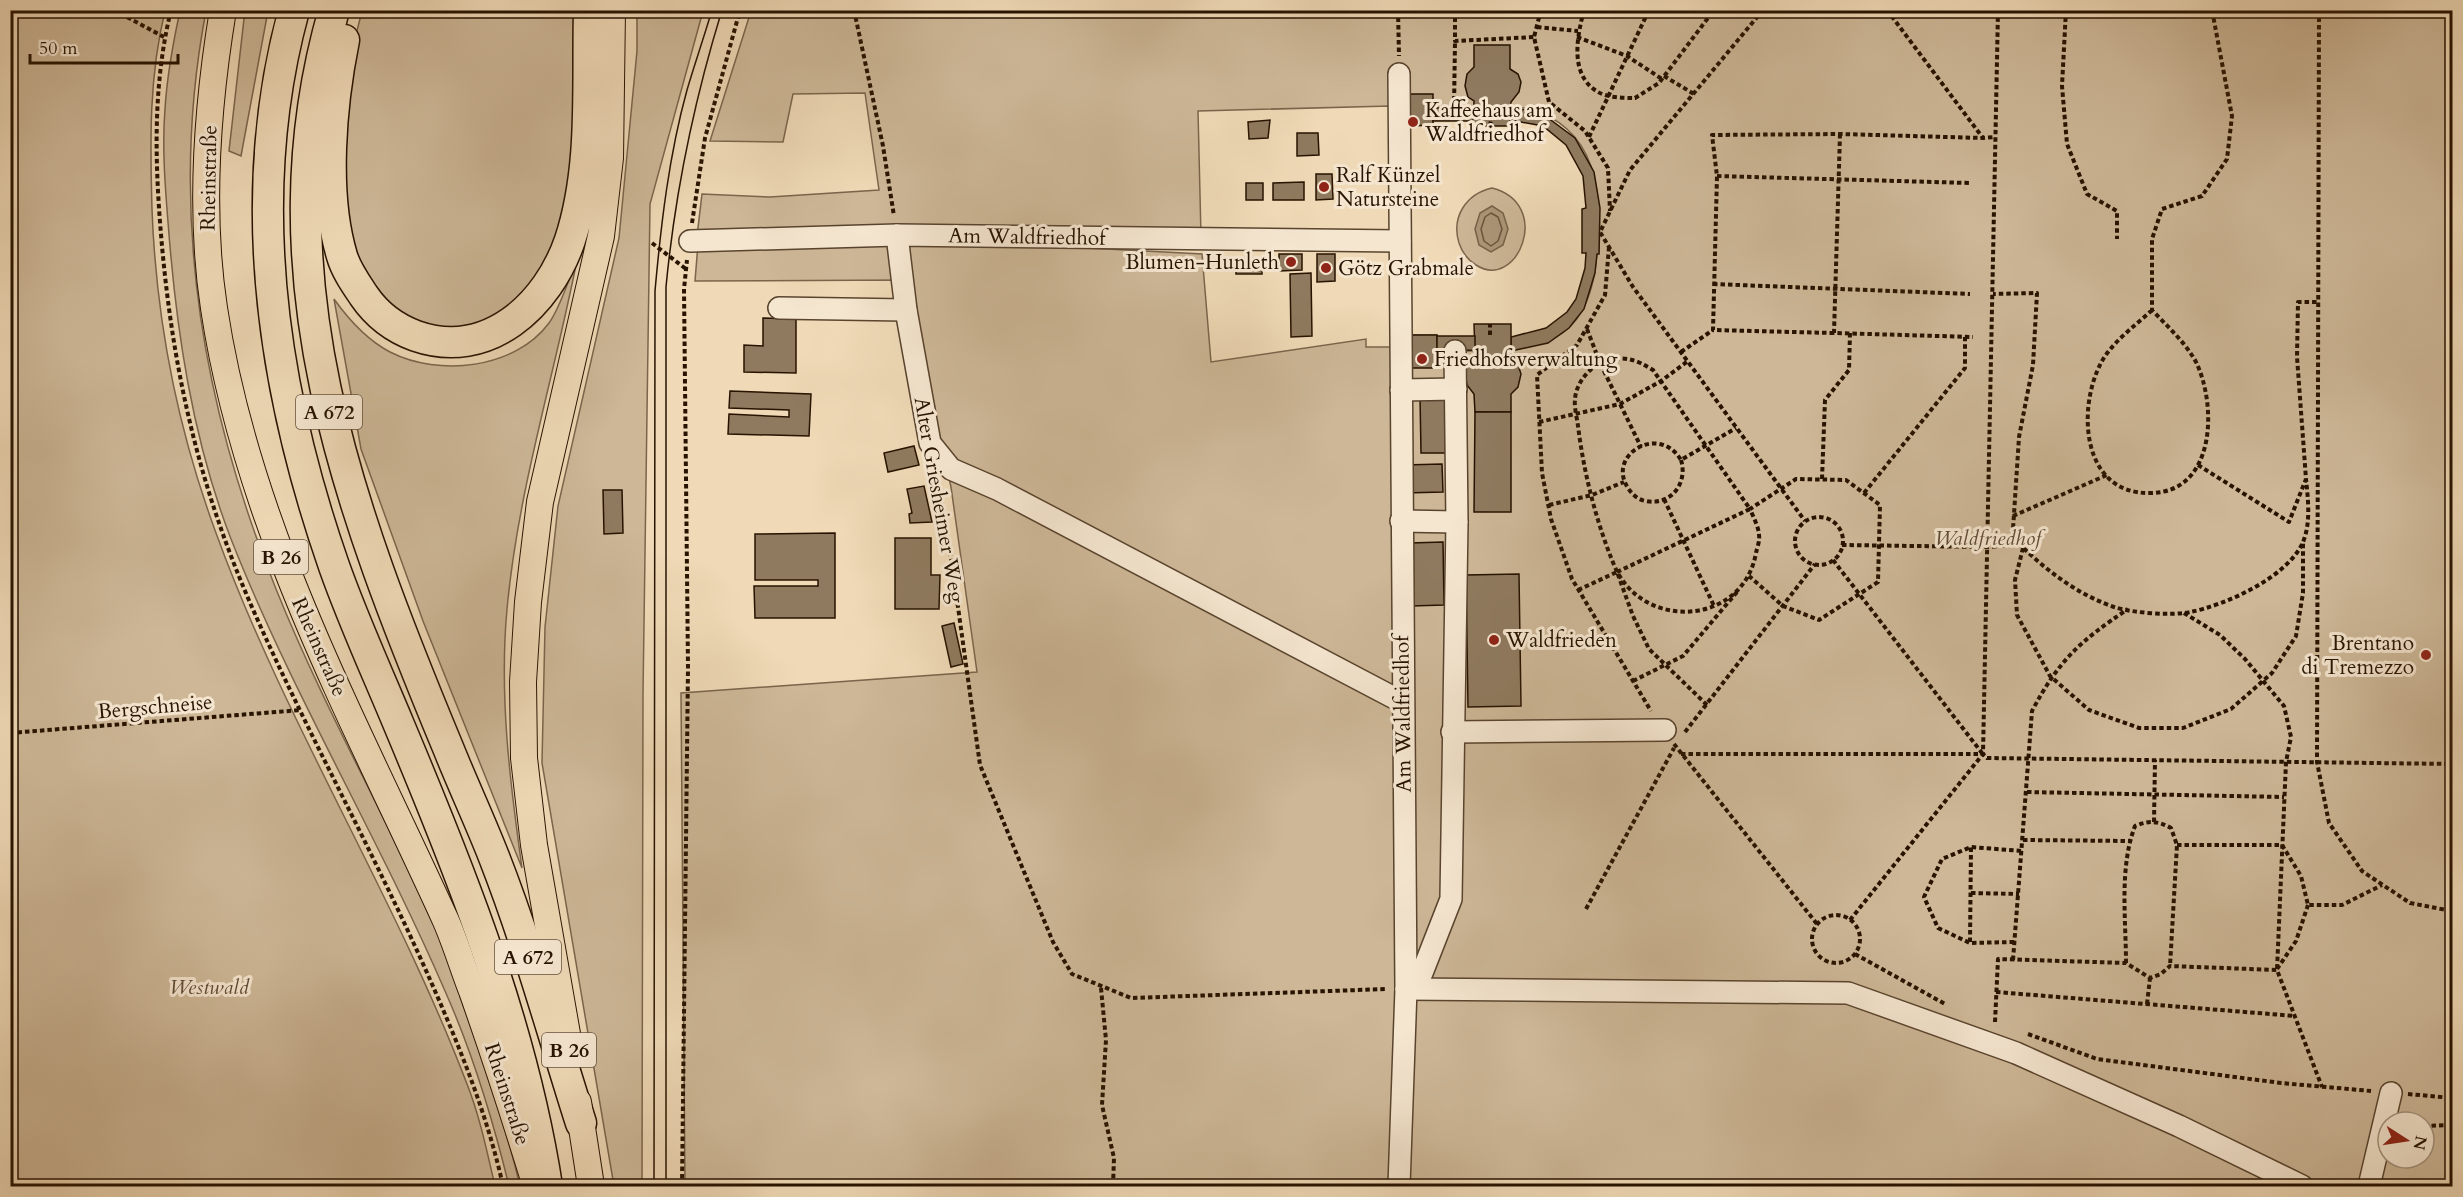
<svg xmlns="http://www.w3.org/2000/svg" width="2463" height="1197" viewBox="0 0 2463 1197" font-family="Cardo,serif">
<rect width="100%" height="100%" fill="#efd9b6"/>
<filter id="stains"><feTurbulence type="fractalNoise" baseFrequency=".00333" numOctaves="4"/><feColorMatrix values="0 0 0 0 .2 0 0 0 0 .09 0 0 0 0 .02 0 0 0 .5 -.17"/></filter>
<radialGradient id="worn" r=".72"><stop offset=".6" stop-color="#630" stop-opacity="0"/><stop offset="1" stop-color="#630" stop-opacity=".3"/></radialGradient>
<g fill="#cdb797" stroke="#7a654c" stroke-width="1.5" fill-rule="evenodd">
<path d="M245,10L268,11L241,156L229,151Z"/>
<path d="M10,11H165C149,76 150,142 152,209C156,319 178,430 216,533C284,721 395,895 467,1084C480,1117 487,1152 495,1186H11Z"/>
<path d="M180,11H206C168,210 201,403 276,589C323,706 386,817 438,932C449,958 457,987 467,1014C487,1071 506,1127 520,1186H509C493,1120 473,1054 445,991C379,838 292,694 231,539C192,438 176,329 168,222C165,185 162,146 165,109C167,76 173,43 180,11Z"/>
<path d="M362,11H576V155L560,231L525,297L481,327L434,330L394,312L362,270L348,234L341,184L349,62Z"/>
<path d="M637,11H703L650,204L643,694L642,1186H614L542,763L545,627L558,506L619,238L637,51Z"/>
<path d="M751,11H2452V1186H685L681,693L977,672L951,487L904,280L695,281L698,244L899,238L1202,254L1211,362L1366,339V347H1397L1396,981L1455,979H1429L1415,967L1406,335H1437L1438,351C1521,350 1588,361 1597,254L1599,253C1601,193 1599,128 1527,108H1434L1433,125L1407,126L1390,106L1198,111L1201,236H697L702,194L770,197L879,190L865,93L793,94L783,142L710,141ZM2388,1122H2424V1158H2388Z"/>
<path d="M1492,188C1554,204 1517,292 1476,265C1468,260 1462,252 1459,243C1451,217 1466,194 1492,188Z"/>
<path d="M577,260C554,377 518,490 507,609C499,695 510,783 522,868L423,621L361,449L334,299C349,320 367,340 390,352C439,377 515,369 549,323C561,306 568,280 577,260Z"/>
</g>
<path fill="#ab9678" stroke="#766248" stroke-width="1.5" d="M1492,206L1503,213L1508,229L1503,245L1491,252L1479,245L1475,229L1480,213Z"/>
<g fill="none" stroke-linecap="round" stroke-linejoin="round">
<path stroke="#69543c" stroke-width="1.5" d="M1491,213L1498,217L1502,229L1498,241L1491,246L1484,241L1481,229L1485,217Z"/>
</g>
<g fill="#8f7a5f" stroke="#271300" stroke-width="1.5">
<path d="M1474,45H1510V69L1518,74L1521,82L1519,92L1511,102L1510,126H1473L1474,101L1468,97L1465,86L1467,74L1474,67Z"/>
<path d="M1407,94H1433V125L1407,126Z"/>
<rect x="1433" y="108" width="40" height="13"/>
<path d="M1511,108L1540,112L1575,138L1594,172L1600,208L1599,254H1597L1595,273L1584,309L1569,328L1548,343L1511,351V337L1546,328L1567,312L1576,299L1585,268L1586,253H1582V209L1586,208L1583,176L1566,145L1543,126L1510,120Z"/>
<path d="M1270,120L1268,138L1249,139L1248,122Z"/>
<path d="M1297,133H1318L1319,155L1297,156Z"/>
<path d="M1316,174H1332L1333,199L1316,200Z"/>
<path d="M1304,182V200H1273V183Z"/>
<rect x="1246" y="183" width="17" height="17"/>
<path d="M1279,254H1302V270L1279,271Z"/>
<path d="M1317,254H1335V281L1317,282Z"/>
<rect x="1236" y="258" width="26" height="16"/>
<path d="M1311,273L1312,336L1291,337L1290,274Z"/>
<path d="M763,318L796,319V373L744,372V345L763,346Z"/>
<path d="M1474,324H1511V356L1517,362L1521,374L1518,387L1511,394V412H1475L1474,394L1467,385L1465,374L1467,363L1475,354Z"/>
<path d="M1406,335H1437L1438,368H1407Z"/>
<path d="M1437,336H1475V350L1437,351Z"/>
<path d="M730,391L811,394L809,436L728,434L729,414L789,417V410L729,408Z"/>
<path d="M1420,396H1449V453H1421Z"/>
<path d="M1475,412H1511V512H1474Z"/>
<path d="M914,446L919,465L888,472L884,453Z"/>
<path d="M1442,464L1443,492L1404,493V465Z"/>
<path d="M924,486L932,522L910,523L909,514L912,513L907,489Z"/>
<path d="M603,490H622L623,533L604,534Z"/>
<path d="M835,533V618H755L754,586H818V580H755V534Z"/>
<path d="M895,538H931V575H940L939,609H895Z"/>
<path d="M1443,542L1444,605L1411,606L1410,543Z"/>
<path d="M1519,574L1521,706L1468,707L1466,575Z"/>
<path d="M954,623L963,664L951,667L942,626Z"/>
</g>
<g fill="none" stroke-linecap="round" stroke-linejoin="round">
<defs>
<g id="minor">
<path d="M897,235L906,310L930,443L951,469L997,489L1402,702"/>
<path d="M690,241L897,235L1400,241"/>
<path d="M779,308L906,310"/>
<path d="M1401,390L1456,389"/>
<path d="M1401,521L1457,522"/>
<path d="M1452,732L1665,730"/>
<path d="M1406,989L1848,993L2016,1053L2179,1126L2302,1186"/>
<path d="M1406,989L1422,973L1451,899L1457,522L1455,351"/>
<path d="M1399,1186L1406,989L1399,74"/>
<path d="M2369,1186L2391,1093"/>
</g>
<g id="major">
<path d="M223,10C207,107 199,210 214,308C247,528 355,721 446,921C456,944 463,968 472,991C495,1056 516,1121 536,1186"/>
<path d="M570,1051L534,845L524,758L523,682L528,602L540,502L601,236L610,158L612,10"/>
<path d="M578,1102L591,1186"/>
</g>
<g id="highway">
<path d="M294,10C243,196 272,388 334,566C353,620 377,672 399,725C462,875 522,1025 547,1186"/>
<path d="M334,10C258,273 349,509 449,750C463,785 480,821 494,857C528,944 553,1035 581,1123"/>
<path d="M344,40C331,104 323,193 342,256C346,270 356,284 364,296C377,315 394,328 416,336C488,361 548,305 570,240C594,167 587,86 589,10"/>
</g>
</defs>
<use href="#minor" stroke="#59442e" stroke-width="24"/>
<use href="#major" stroke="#271300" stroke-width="28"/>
<use href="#highway" stroke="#271300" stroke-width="33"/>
<g stroke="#271300" stroke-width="4" stroke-dasharray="4.5 3" stroke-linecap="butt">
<path d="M114,10L164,37"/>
<path d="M171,10C152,88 155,167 162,246C174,378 201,493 255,614C309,736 374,853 428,975C458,1043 487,1113 503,1186"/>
<path d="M854,10L883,146L894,216"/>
<path d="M1398,10L1399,56"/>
<path d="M1455,10V41L1534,37"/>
<path d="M1541,10L1534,37L1549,102L1585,131L1608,168L1610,211"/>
<path d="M1584,10C1577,37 1569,75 1598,92C1608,98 1625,98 1635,98L1659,83L1714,10"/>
<path d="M1763,10L1630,170L1600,232L1633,287L1805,521"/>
<path d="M1887,10L1983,138L1995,137"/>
<path d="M2066,10L2062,86L2067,144L2087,194L2117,211V239"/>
<path d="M2319,10L2317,762L2329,823L2362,871L2410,903L2452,911"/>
<path d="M1537,27L1578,31"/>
<path d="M1577,37L1627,56L1662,79"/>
<path d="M1664,76L1694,94"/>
<path d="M1454,108L1455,41"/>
<path d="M1490,126L1491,119"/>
<path d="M1840,134L1834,333L1973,337"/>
<path d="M1589,137L1649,10"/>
<path d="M1717,176L1969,183"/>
<path d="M692,223L705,138L740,10"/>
<path d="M652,243L686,269"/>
<path d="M1609,247L1605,295L1577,345L1537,375L1542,473L1551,519L1572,579L1651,711"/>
<path d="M1713,284L1970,294"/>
<path d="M2152,310C2135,326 2112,342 2101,363C2077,408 2081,495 2151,493C2216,492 2217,405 2196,362C2185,342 2168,327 2152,310V239L2162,209L2202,196L2227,159L2232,116L2212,10"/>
<path d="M1587,329L1600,363L1641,447"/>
<path d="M1834,333L1713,330L1717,176L1712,135L1840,134L1983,138"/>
<path d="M1490,335V324"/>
<path d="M1681,352L1713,330"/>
<path d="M1539,422L1620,404L1661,381L1688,361"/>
<path d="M1681,460C1688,482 1672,506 1646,501C1638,500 1632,494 1628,488C1606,455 1659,423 1681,460L1736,428"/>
<path d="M2198,465L2289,522L2306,479L2297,357L2298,302H2318"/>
<path d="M1822,479L1825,400L1849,370L1850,333"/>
<path d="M938,485L952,564L980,765L1053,942L1072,974L1131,998L1387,989"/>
<path d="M1864,493L1965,368V337"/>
<path d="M1664,499L1714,606"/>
<path d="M1549,505L1592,495L1624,482"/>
<path d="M2013,516L2107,475"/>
<circle cx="1819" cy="541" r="24"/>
<path d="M2013,538C2042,567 2074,593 2114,607C2132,613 2172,616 2190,612C2226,605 2288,577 2303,542C2311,523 2308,499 2306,479"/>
<path d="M1842,545L1989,547L2012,545L2019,437L2033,365L2037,293L1993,294"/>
<path d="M2023,548L2015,580L2017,615L2050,676L2089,710L2139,728H2183L2231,709L2272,673L2296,636L2303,593V542"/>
<path d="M1833,560L1982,753"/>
<path d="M1617,572L1750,509L1653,370C1637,360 1624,355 1605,361C1590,366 1576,383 1575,399C1574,407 1577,418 1578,426C1584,474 1596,521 1614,565C1642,632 1743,626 1756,553C1757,548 1760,541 1759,535C1759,528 1753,516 1750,509L1796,479L1846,480L1880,505L1878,582L1819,620L1783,606L1749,576"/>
<path d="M1578,590L1617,572L1633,616L1649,649L1707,705"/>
<path d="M2184,613L2220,635L2245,659L2284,706L2291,737L2286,762L2277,970"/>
<path d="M1633,681L1683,656L1737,592"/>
<path d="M1685,732L1815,564"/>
<path d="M10,733L301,710"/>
<path d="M1674,744L1817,924"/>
<path d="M1681,754H1983L1987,758L2452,764"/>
<path d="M2027,792L2284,797"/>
<path d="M2154,822L2155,760"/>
<path d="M2023,840L2129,841"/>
<path d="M2177,845H2282L2301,876L2308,905H2342L2382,885"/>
<path d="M1971,893L2019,894"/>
<path d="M1586,909L1674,748"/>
<circle cx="1836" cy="939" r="24"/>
<path d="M1850,920L1983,754L1998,10"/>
<path d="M1970,942L1971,847"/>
<path d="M2014,942L1970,943L1938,928L1924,897L1942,859L1971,847L2022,851"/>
<path d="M1855,954L1945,1004"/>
<path d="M2013,960L2032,711C2059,660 2080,641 2128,609"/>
<path d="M2126,963C2126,919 2119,868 2135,826C2149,820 2158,821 2171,828L2177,845L2170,966"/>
<path d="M2277,969L2296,941L2308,905"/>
<path d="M1101,988L1106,1040L1102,1105L1114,1158L1113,1186"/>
<path d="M1996,992L2295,1016"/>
<path d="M2147,1004L2150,978"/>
<path d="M1995,1022L1998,959L2126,963L2150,978L2161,974L2170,966L2277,970L2322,1087"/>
<path d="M2028,1034L2097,1059L2281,1083L2371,1091"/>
<path d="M2408,1094L2452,1098"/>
<path d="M2424,1126L2452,1125"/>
<path d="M682,1186L688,667L684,289L687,260"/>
</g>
<use href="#minor" stroke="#f5e6d0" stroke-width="21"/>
<use href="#major" stroke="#efd9b6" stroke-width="26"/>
<use href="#highway" stroke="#efd9b6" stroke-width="30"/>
<g stroke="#271300" stroke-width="1.5">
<path d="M654,1186L655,291C661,224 669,155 687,90C695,63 704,37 712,10"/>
<path d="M666,1186V287C675,192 694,101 722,10"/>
</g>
</g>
<g fill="#8f2418" stroke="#f5e6d0" stroke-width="2">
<circle cx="1413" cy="122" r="6"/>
<circle cx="1324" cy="187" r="6"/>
<circle cx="1291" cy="262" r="6"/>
<circle cx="1326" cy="268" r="6"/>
<circle cx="1422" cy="359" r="6"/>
<circle cx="1494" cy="640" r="6"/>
<circle cx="2426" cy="655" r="6"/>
</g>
<g text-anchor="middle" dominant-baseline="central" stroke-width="6" stroke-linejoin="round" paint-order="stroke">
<g fill="#f5e6d0" stroke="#65523e" stroke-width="1.5">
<rect x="296" y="395" width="66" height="34" rx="4.5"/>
<rect x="254" y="540" width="54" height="34" rx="4.5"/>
<rect x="495" y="940" width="66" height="34" rx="4.5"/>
<rect x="542" y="1033" width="54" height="34" rx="4.5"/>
</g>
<g font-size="20" font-weight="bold" fill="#271300">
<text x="329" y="412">A 672</text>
<text x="281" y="557">B 26</text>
<text x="528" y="957">A 672</text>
<text x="569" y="1050">B 26</text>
</g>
<g font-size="21" fill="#271300" stroke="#f5e6d0" text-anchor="start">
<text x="1425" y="110">Kaffeehaus am<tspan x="1425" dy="24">Waldfriedhof</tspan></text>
<text x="1336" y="175">Ralf Künzel<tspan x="1336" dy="24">Natursteine</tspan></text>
<text x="1279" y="262" text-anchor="end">Blumen-Hunleth</text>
<text x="1338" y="268">Götz Grabmale</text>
<text x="1434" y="359">Friedhofsverwaltung</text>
<text x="1506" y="640">Waldfrieden</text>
<text x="2414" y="643" text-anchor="end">Brentano<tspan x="2414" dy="24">di Tremezzo</tspan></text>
</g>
<g font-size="21" fill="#271300" stroke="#f5e6d0">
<text transform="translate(209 178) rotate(-89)">Rheinstraße</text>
<text transform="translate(1027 237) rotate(1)">Am Waldfriedhof</text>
<text transform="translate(939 500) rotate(80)">Alter Griesheimer Weg</text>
<text transform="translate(319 647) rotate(66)">Rheinstraße</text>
<text transform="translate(155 707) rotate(-5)">Bergschneise</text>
<text transform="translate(1403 714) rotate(-91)">Am Waldfriedhof</text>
<text transform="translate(507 1094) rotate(72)">Rheinstraße</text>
</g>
<g font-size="21" font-style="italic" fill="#614c35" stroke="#f5e6d0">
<text x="1988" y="538">Waldfriedhof</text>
<text x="209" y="987">Westwald</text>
</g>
</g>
<rect width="2463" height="1197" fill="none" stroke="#efd9b6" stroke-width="36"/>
<rect x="12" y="12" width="2439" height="1173" fill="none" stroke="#271300" stroke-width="3"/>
<rect x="18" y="18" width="2427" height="1161" fill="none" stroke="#271300" stroke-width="1.5"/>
<g transform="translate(2406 1140) rotate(102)"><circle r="28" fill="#f5e6d0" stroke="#a3927d" stroke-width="1.5"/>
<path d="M0-4.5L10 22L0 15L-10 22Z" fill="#8f2418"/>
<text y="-9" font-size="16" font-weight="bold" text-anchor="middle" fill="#271300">N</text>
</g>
<path d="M30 54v9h148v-9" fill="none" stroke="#271300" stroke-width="3"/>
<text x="39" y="54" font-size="18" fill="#271300" stroke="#f5e6d0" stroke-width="4.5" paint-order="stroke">50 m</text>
<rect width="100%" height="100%" filter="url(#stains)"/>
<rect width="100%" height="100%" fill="url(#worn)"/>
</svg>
